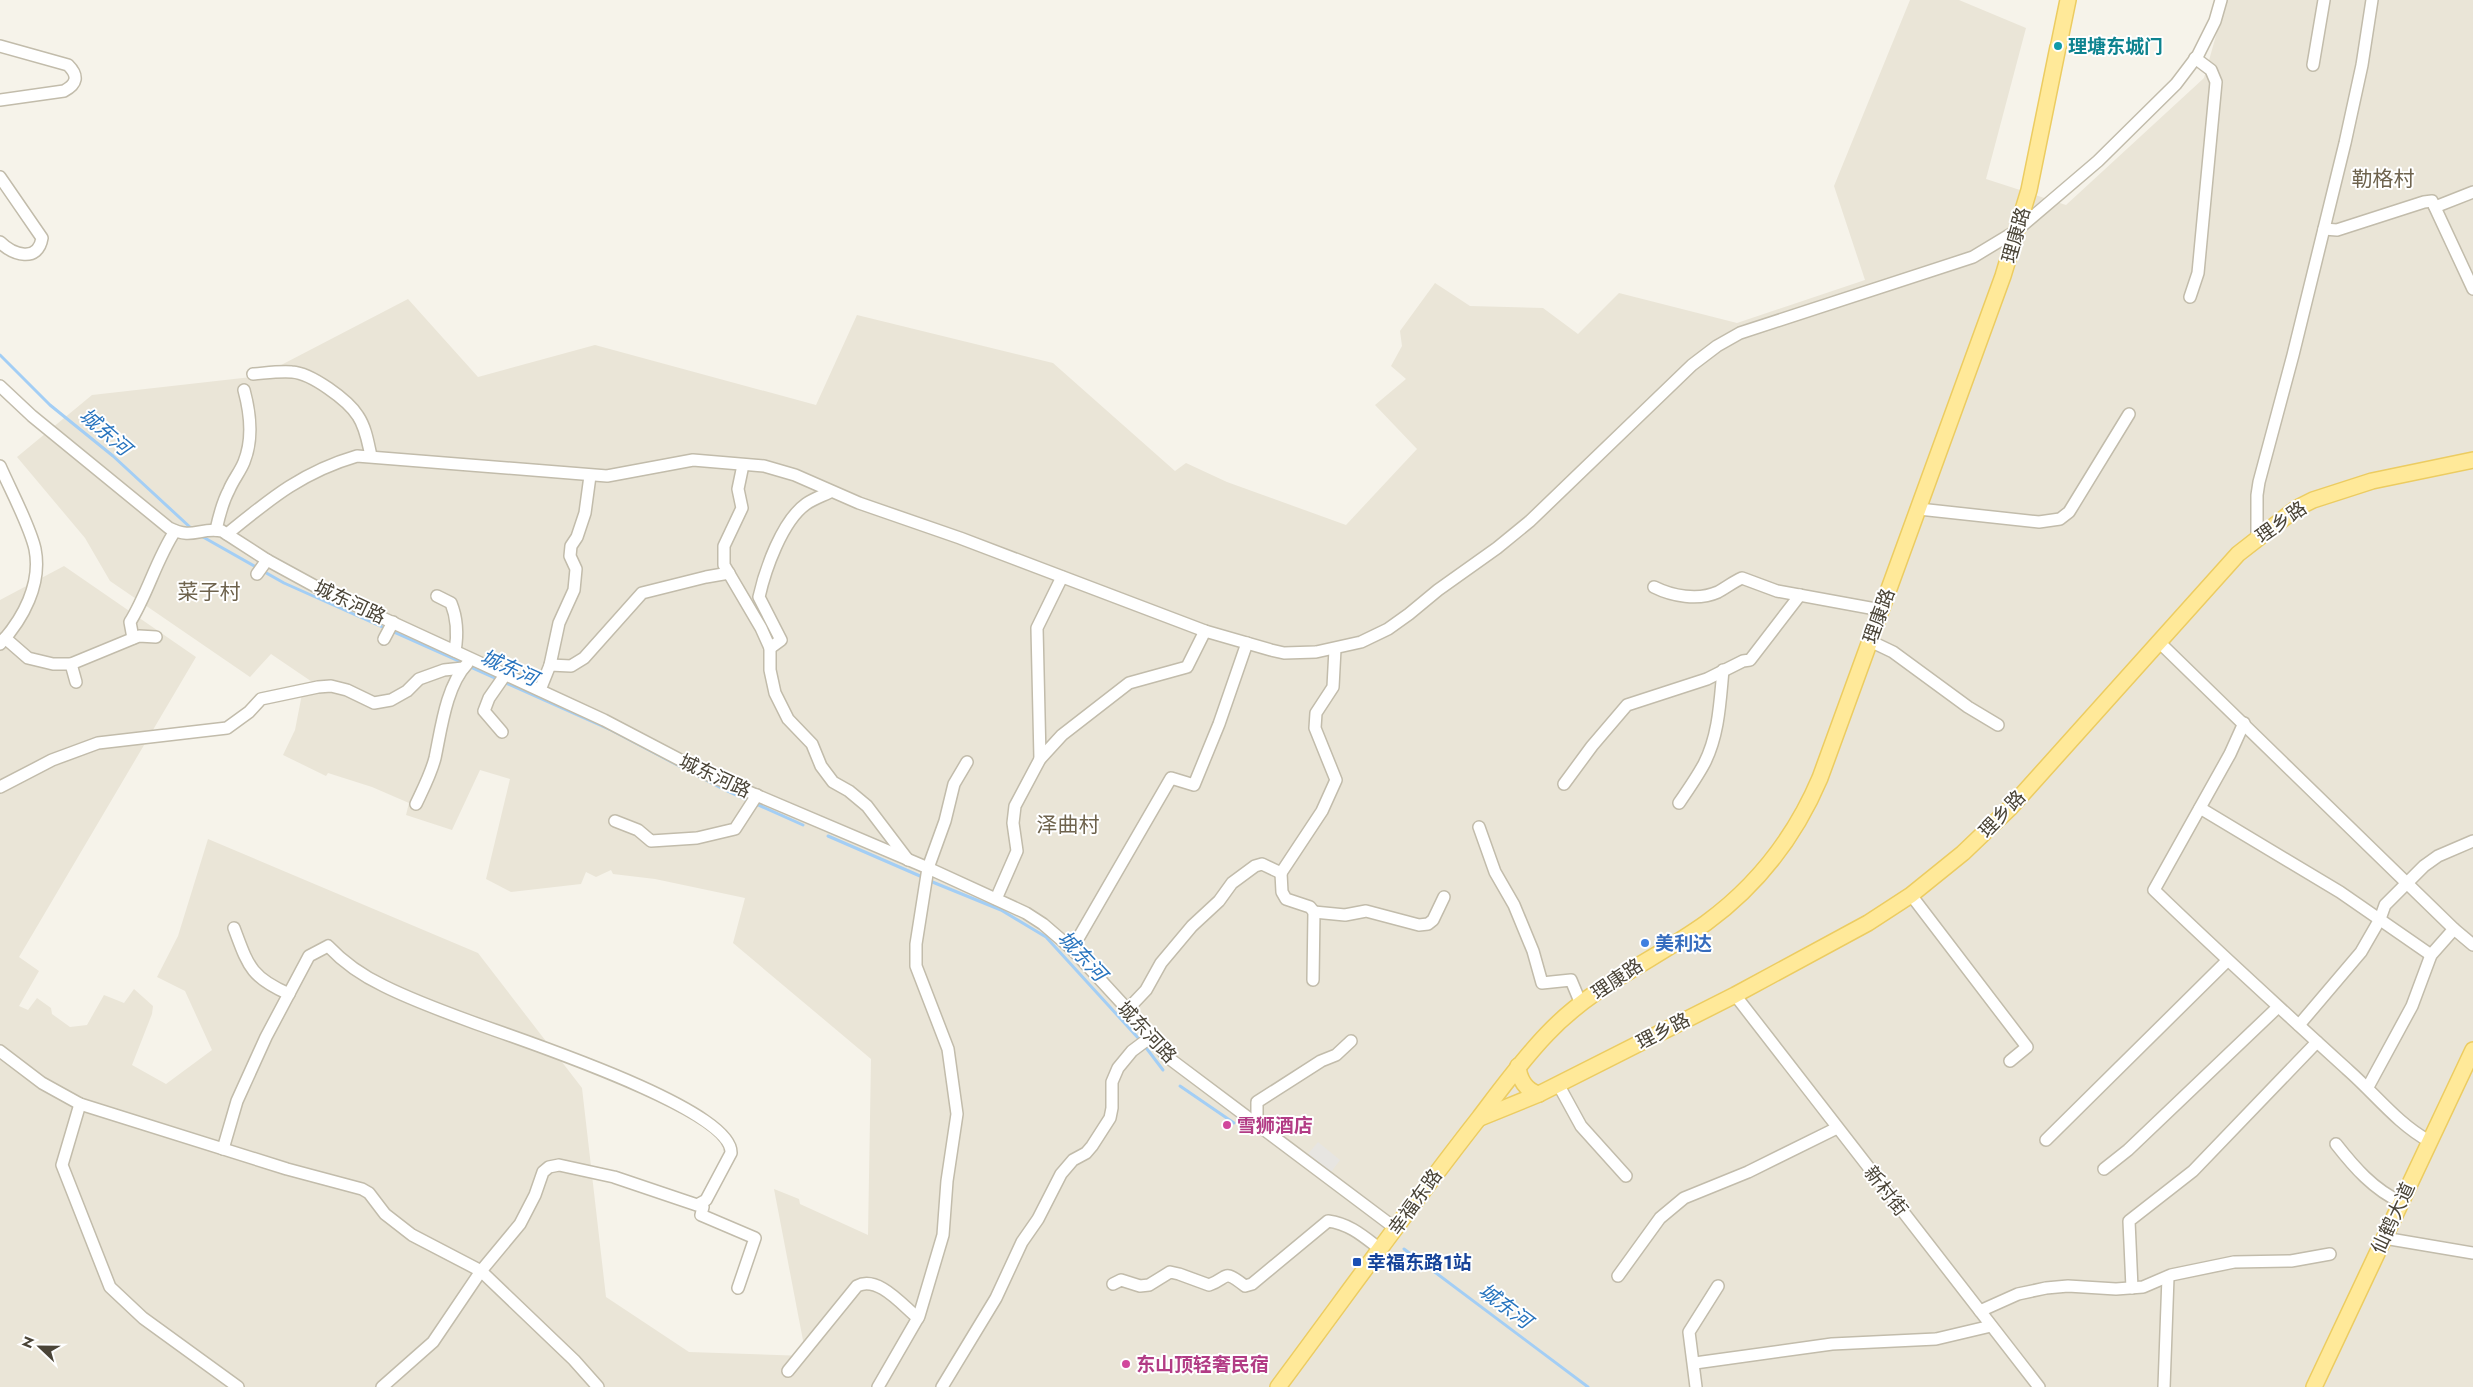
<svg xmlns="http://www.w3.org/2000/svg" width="2473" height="1387" viewBox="0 0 2473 1387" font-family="Jost,'Noto Sans SC',sans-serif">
<rect width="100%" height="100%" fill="#f6f3ea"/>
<path fill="#eae5d7" d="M1910,0H1959L2026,28L1986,179L2066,205L2204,78L2226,0H2473V1387H0V600L64,566L196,657L19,957L39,971L19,1006L28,1010L37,998L51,1008L52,1014L70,1027L87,1025L104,995L124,1003L134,989L153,1006L152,1014L132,1065L166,1084L212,1050L185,991L157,977L178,936L208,839L478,953L582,1088L606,1297L689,1352L806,1356L774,1189L799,1199L800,1204L868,1235L871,1059L733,943L745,898L655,879L613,874L611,870L596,877L586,872L581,884L511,892L486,879L510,779L480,770L452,830L406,815L409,803L372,787L328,773L326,776L283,755L295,730L302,694L324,690L271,654L250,677L110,581L85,538L17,457L92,395L260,376L408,299L478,377L595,345L816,405L857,315L1053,363L1175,471L1186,463L1227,482L1346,525L1417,449L1375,405L1406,379L1391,366L1402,346L1400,331L1435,283L1470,306L1543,308L1578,334L1619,293L1737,323L1865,280L1834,186Z"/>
<path fill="#e7e5e1" d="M1318,1142L1340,1160L1331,1172L1308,1154Z"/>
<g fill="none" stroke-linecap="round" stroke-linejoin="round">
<g stroke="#a3cef5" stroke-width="3">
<path d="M0,355L50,405L113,456L192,529"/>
<path d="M203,537L284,583L463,663"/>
<path d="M468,666L611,730L725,790L803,825"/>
<path d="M828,836L920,876"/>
<path d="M930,881L1001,910L1046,937L1140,1040"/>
<path d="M1144,1045L1163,1070"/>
<path d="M1180,1086L1234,1123"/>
<path d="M1404,1249L1588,1387"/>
</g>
<defs>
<g id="minor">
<path d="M0,46L68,65C79,76 77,84 64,91L0,100"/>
<path d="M2313,65L2324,0"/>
<path d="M0,177L42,238C38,263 13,255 0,242"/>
<path d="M2435,207L2473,192"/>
<path d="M2324,229L2337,230L2424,202L2432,201L2473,289"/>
<path d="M2190,297L2198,273L2216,82L2211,70L2195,58"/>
<path d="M253,374C266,373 279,371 292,372C311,373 348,400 358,416C366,428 368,443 371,456"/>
<path d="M0,386L32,416L169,528C193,540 199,527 222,531L267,560L322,590L604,720L709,775L928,868L1026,913L1043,924L1072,949L1152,1036L1166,1056L1395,1228"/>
<path d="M743,465L738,489L742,508L724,546V565L761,628L770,648V670L775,693L788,719L812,744L821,766L833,782L849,791L867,806L908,860"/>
<path d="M0,466C10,489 30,526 35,549C42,584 23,619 0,644"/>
<path d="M1919,509L2039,522L2060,519L2069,512L2129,414"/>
<path d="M216,530C219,516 222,503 229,490C233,480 240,472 244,462C253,440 250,412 244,390"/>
<path d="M227,534C270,499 302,472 357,456L607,476L693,460L764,466L795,475L859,503L960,538L1205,631L1271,650L1284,653L1316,652L1361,642L1388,629L1409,614L1438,590L1497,548L1530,521L1692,365L1717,346L1740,333L1973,257L2016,231L2098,161L2176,84L2198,55L2215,21L2221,0"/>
<path d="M2257,538V495L2259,482L2293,355L2345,143L2362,65L2372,0"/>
<path d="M257,574L267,560"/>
<path d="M1654,587C1672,596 1698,601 1718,592C1727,587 1733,582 1742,578L1777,591L1881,610"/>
<path d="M437,596L451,603C457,618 458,634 455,651"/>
<path d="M5,638L28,658L53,664H71L139,636L156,637"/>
<path d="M133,638L130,622C148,593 156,560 175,531"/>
<path d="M384,639L393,622"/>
<path d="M1870,641L1893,652L1968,707L1998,725"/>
<path d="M2159,642L2454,929L2473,945"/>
<path d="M770,648L781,640L759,597C765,570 782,521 806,504C813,499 822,496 830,492"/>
<path d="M71,664L76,682"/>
<path d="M550,665L571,666L584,658L642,593L706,577L729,573"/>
<path d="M540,690L550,665L559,623L574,590L576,569L570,556L571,546L577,537L585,513L590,476"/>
<path d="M2244,723L2230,754L2154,890C2218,952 2283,1011 2349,1071C2376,1095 2398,1124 2429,1141"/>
<path d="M502,732L484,711L489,698L505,675"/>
<path d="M1040,759L1037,628L1062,577"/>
<path d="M1564,784L1592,746L1627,705L1707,679L1743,661L1750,660L1800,595"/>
<path d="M0,787L52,760L98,743L227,728L249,712L261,699L318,687L331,686L347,690L374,703L391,700L407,691L419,679L444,670L463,668"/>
<path d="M1679,803C1688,790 1697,777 1704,764C1719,735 1720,701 1723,670"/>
<path d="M416,804C423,789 431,774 435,758C441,730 446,686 467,664"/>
<path d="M2200,808L2340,892L2431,955"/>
<path d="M615,821L638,830L651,841L697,838L735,829L757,795"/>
<path d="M1479,827L1495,872L1514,905L1533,951L1542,983L1571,980L1581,1004"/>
<path d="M1281,873L1282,892L1286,899L1310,907L1314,912L1313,980"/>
<path d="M1911,895L2027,1047L2010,1061"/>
<path d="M996,899L1017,851L1013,823L1015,806L1040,759L1062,735L1129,683L1187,667L1205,631"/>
<path d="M1314,912L1345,915L1366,911L1419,925L1428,924L1433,920L1444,897"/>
<path d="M234,928C248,965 250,977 289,994"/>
<path d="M1072,949L1171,778L1194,785L1219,724L1247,643"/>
<path d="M1735,995L2039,1387"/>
<path d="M1127,1010L1146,990L1161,963L1192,926L1219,901L1232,883L1255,866L1262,864L1281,873L1322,811L1336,780L1315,728L1316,713L1333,687L1335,649"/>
<path d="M2299,1025L2361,952L2380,919L2385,905L2424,866L2438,856L2473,841"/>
<path d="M0,1051L42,1083L80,1104L287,1169L362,1189L369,1193L385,1214L412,1235L481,1271L574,1360L598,1387"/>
<path d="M1558,1084L1581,1126L1626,1176"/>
<path d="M2368,1087L2412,1006L2431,955L2454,929"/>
<path d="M80,1104L62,1165L110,1287L143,1318L238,1387"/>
<path d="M1257,1126V1102L1321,1061L1336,1055L1351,1041"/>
<path d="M2046,1140L2227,961"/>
<path d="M2336,1144C2354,1167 2374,1190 2401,1202"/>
<path d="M223,1149L237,1101L266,1037L309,956L328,946C344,963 363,976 384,986C412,1000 442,1011 472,1022C512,1037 733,1108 731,1153L706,1200L697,1205L614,1177L559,1165L549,1167L543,1172L535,1195L520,1224L481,1271L433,1342L382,1387"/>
<path d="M2104,1169L2128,1150L2278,1007"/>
<path d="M701,1205L703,1207L701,1215L755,1238L738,1288"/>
<path d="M2384,1238L2473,1253"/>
<path d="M1618,1276L1660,1218L1684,1198L1748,1172L1837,1128"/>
<path d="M1113,1284L1121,1280L1140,1286L1149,1285L1170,1272L1179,1274L1209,1285C1229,1278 1222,1268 1245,1286L1252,1284L1328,1221C1350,1224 1363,1236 1380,1249"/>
<path d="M2132,1288L2129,1221L2193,1171L2317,1042"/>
<path d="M1980,1311L2018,1294L2046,1288L2068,1286L2116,1289L2143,1287L2171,1275L2234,1262L2291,1261L2330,1254"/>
<path d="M1695,1363L1832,1344L1936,1339L1991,1326"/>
<path d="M788,1371L857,1286C878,1275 902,1305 918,1318"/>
<path d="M878,1387L919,1316L943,1235L947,1181L957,1114L948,1049L916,966V944L928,868L945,821L954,784L967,762"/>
<path d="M942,1387L996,1298L1022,1242L1038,1219L1061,1174L1073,1160L1086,1153L1092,1146L1110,1118L1112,1108V1082L1118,1068L1132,1051L1152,1036"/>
<path d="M1696,1387L1689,1332L1718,1286"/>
<path d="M2164,1387L2168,1277"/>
</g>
<g id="major">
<path d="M2059,44L2068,0"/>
<path d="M1518,1066C1519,1079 1526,1091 1539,1094"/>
<path d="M1480,1118L1539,1094L1735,995L1868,923L1911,895L1963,853L2010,808L2238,554L2297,508L2313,500L2372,481L2473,460"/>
<path d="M1278,1387C1345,1297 1410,1206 1479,1118C1501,1089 1522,1060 1547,1034C1593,985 1653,961 1706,923C1758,885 1795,837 1820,778L2003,276L2029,190L2058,47"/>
<path d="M2314,1387L2473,1050"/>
</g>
</defs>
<use href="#minor" stroke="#c2bcab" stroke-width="14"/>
<use href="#major" stroke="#eccc61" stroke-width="18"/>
<use href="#minor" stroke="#fff" stroke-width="11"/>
<use href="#major" stroke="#ffe999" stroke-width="15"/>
</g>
<circle fill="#0f9aa8" stroke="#fff" stroke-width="2" cx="2058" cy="46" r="5"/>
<circle fill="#3f7fe0" stroke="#fff" stroke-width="2" cx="1645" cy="943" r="5"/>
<g fill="#d1479c" stroke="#fff" stroke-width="2">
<circle cx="1227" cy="1125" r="5"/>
<circle cx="1126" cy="1364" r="5"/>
</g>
<rect fill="#1a4fb4" stroke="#fff" stroke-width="2" x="1352" y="1257" width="10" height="10" rx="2.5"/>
<g text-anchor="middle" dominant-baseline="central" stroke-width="4" stroke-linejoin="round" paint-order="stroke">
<g font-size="19" font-weight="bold" fill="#0d838f" stroke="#fff" text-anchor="start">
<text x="2068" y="46">理塘东城门</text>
</g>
<g font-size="19" fill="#4a4437" stroke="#fff">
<text transform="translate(2016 235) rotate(-74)">理康路</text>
<text transform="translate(2281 522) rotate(-35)">理乡路</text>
<text transform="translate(350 602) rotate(25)">城东河路</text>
<text transform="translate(1879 616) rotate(-70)">理康路</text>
<text transform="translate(715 776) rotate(25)">城东河路</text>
<text transform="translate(2002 814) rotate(-46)">理乡路</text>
<text transform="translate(1617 979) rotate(-34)">理康路</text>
<text transform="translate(1663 1031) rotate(-27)">理乡路</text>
<text transform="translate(1147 1032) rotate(47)">城东河路</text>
<text transform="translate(1886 1191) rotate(52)">新村街</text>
<text transform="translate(1415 1202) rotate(-54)">幸福东路</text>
<text transform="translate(2393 1218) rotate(-65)">仙鹤大道</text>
</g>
<g font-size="19" font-weight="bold" fill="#366cbe" stroke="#fff" text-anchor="start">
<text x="1655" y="943">美利达</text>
</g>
<g font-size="19" font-weight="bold" fill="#b23c85" stroke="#fff" text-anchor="start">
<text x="1237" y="1125">雪狮酒店</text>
<text x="1136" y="1364">东山顶轻奢民宿</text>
</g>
<g font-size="19" font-weight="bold" fill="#164399" stroke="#fff" text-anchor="start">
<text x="1367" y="1262">幸福东路1站</text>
</g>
<g font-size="20" font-style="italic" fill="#2874be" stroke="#fff">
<text transform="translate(105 432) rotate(41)">城东河</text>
<text transform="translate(509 668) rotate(24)">城东河</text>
<text transform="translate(1082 956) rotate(47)">城东河</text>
<text transform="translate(1505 1306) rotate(37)">城东河</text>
</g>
<g font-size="21" fill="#6e634d" stroke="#fff">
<text x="2383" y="179">勒格村</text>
<text x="209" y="592">菜子村</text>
<text x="1068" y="825">泽曲村</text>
</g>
</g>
<g transform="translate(40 1347) rotate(292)" stroke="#ffffff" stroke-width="4" paint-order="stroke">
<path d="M0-4L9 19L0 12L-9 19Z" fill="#4a4437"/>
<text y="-8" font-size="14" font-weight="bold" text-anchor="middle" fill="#4a4437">N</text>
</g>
</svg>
